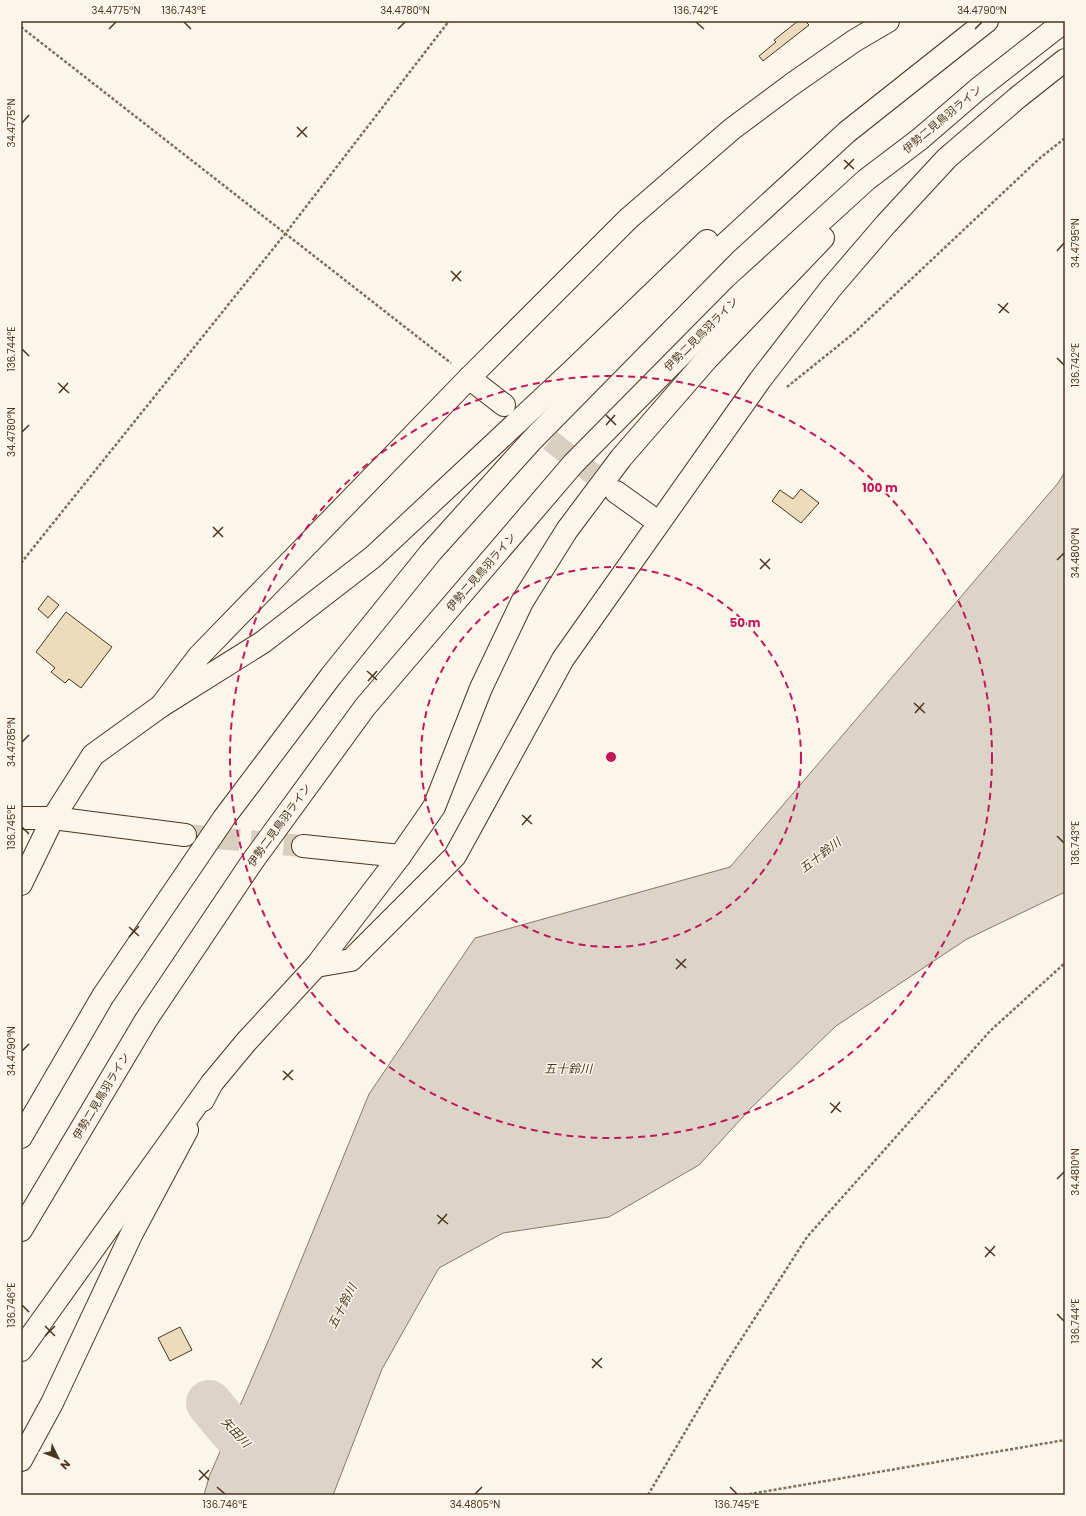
<svg xmlns="http://www.w3.org/2000/svg" width="1086" height="1516" viewBox="0 0 1086 1516" font-family="Poppins,'Noto Sans JP',sans-serif">
<rect width="100%" height="100%" fill="#fbf6e9"/>
<path fill="#dcd4c6" stroke="#887966" d="M1065,472V892L967,939L836,1026L751,1108L699,1165L609,1217L503,1233L439,1268L382,1369L333,1495H204L209,1477L269,1339L369,1094L475,938L730,867L1058,483Z"/>
<g fill="none" stroke-linecap="round" stroke-linejoin="round">
<path stroke="#dcd4c6" stroke-width="46" d="M209,1403L234,1433L262,1461"/>
</g>
<g fill="#ecdcbc" stroke="#4a3520">
<path d="M798,21H805L809,25L763,61L759,56L776,42L774,40Z"/>
<path d="M801,489L819,503L801,523L772,501L780,490L793,499Z"/>
<path d="M48,596L59,605L48,618L38,609Z"/>
<path d="M66,612L112,647L81,688L69,679L65,683L51,672L55,668L36,652Z"/>
<path d="M180,1327L192,1350L170,1361L158,1338Z"/>
</g>
<g fill="none" stroke-linecap="round" stroke-linejoin="round">
<path stroke="#d8cfc1" stroke-width="22" stroke-dasharray="22 11" stroke-linecap="butt" d="M524,420L616,492"/>
<path stroke="#d8cfc1" stroke-width="22" stroke-dasharray="22 11" stroke-linecap="butt" d="M185,835L303,846"/>
<defs>
<g id="street">
<path d="M469,378L504,405"/>
<path d="M616,492L658,522"/>
<path d="M21,884L53,818L93,755L161,706L199,656L469,378L628,219L732,129L791,85L854,41L888,21"/>
<path d="M316,966L351,960L455,856L563,659L760,380L831,288L886,224L947,158L1017,98L1065,60"/>
<path d="M203,1100L212,1083L246,1042L316,966L400,856"/>
<path d="M21,1460L52,1403L132,1233L187,1130"/>
</g>
<g id="secondary">
<path d="M21,818H53L185,835"/>
<path d="M303,846L400,856"/>
</g>
<g id="primary">
<path d="M161,706L263,642L373,557L571,372L707,241"/>
<path d="M400,856L434,807L481,688L522,602L567,530L621,458L707,359L823,238"/>
<path d="M21,1137L103,996L224,818L331,676L431,552L533,439L724,245L847,132L987,21"/>
<path d="M21,1230L146,1020L252,862L365,707L573,464L741,294L866,180L920,139L978,89L1065,21"/>
<path d="M21,1350L212,1083"/>
</g>
</defs>
<use href="#street" stroke="#4a3520" stroke-width="24"/>
<use href="#secondary" stroke="#4a3520" stroke-width="24"/>
<use href="#primary" stroke="#4a3520" stroke-width="24"/>
<g stroke="#7f6f5c" stroke-width="2.5" stroke-dasharray="3 2" stroke-linecap="butt">
<path d="M21,27L451,363"/>
<path d="M787,387L854,333L1040,158L1065,138"/>
<path d="M21,563L285,234L449,21"/>
<path d="M648,1495L724,1366L807,1237L990,1031L1065,963"/>
<path d="M744,1495L1065,1440"/>
</g>
<use href="#street" stroke="#fbf6e9" stroke-width="22"/>
<use href="#secondary" stroke="#fbf6e9" stroke-width="22"/>
<use href="#primary" stroke="#fbf6e9" stroke-width="22"/>
</g>
<path fill="none" stroke="#4a3520" stroke-width="1.5" d="M184,22L191,29M696,22L704,29M109,29L116,22M398,29L405,22M975,29L982,22M22,123L29,115M297,127L307,137M297,137L307,127M844,160L854,169M844,169L854,159M1057,251L1064,243M451,271L461,281M452,281L461,271M998,304L1009,313M999,313L1008,303M22,349L29,356M1057,358L1064,365M58,383L69,393M59,393L68,383M606,415L616,425M606,425L615,415M22,432L29,425M213,527L223,537M213,537L223,527M760,559L770,569M1057,560L1064,553M760,569L770,559M367,671L377,680M368,681L377,671M914,703L925,713M915,713L924,703M22,742L29,735M522,815L532,824M522,825L531,815M22,827L29,834M1057,836L1064,843M129,927L139,936M129,937L139,926M676,959L686,968M676,969L686,959M22,1051L29,1044M283,1071L293,1080M283,1080L293,1070M830,1103L841,1112M831,1113L840,1102M1057,1179L1064,1172M437,1215L448,1224M438,1224L447,1214M985,1247L995,1256M985,1257L995,1246M22,1305L29,1312M1057,1314L1064,1321M45,1326L55,1336M45,1336L55,1326M592,1359L602,1368M592,1368L602,1358M199,1470L209,1480M199,1480L209,1470M217,1487L225,1494M730,1487L737,1494M475,1494L482,1487"/>
<g fill="none" stroke="#c2185b" stroke-width="2" stroke-dasharray="7 5">
<circle cx="611" cy="757" r="190"/>
<circle cx="611" cy="757" r="381"/>
</g>
<g text-anchor="middle" dominant-baseline="central" stroke-width="3" stroke-linejoin="round" paint-order="stroke">
<g font-size="11" fill="#4a3520" stroke="#fbf6e9">
<text transform="translate(942 119) rotate(-40)">伊勢二見鳥羽ライン</text>
<text transform="translate(701 334) rotate(-45)">伊勢二見鳥羽ライン</text>
<text transform="translate(481 572) rotate(-49)">伊勢二見鳥羽ライン</text>
<text transform="translate(279 825) rotate(-54)">伊勢二見鳥羽ライン</text>
<text transform="translate(101 1096) rotate(-59)">伊勢二見鳥羽ライン</text>
</g>
<g font-size="12" font-style="italic" fill="#4a3520" stroke="#fbf6e9">
<text transform="translate(820 855) rotate(-38)">五十鈴川</text>
<text x="568" y="1068">五十鈴川</text>
<text transform="translate(342 1306) rotate(-63)">五十鈴川</text>
<text transform="translate(236 1432) rotate(47)">矢田川</text>
</g>
</g>
<circle cx="611" cy="757" r="6" fill="#c2185b" stroke="#fbf6e9" stroke-width="2"/>
<g font-size="12" text-anchor="middle" font-weight="bold" fill="#c2185b" stroke="#fbf6e9" stroke-width="3" stroke-linejoin="round" paint-order="stroke">
<text x="880" y="492">100 m</text>
<text x="745" y="627">50 m</text>
</g>
<rect width="1086" height="1516" fill="none" stroke="#fbf6e9" stroke-width="44"/>
<g transform="translate(58 1458) rotate(133)" stroke="#fbf6e9" stroke-width="3" paint-order="stroke">
<path d="M0-3L7 15L0 10L-7 15Z" fill="#4a3520"/>
<text y="-6" font-size="11" font-weight="bold" text-anchor="middle" fill="#4a3520">N</text>
</g>
<rect x="22" y="22" width="1042" height="1472" fill="none" stroke="#4a3520" stroke-width="1.5"/>
<g font-size="10" text-anchor="middle" fill="#4a3520">
<text x="116" y="14">34.4775°N</text>
<text x="184" y="14">136.743°E</text>
<text x="405" y="14">34.4780°N</text>
<text x="696" y="14">136.742°E</text>
<text x="982" y="14">34.4790°N</text>
<text transform="translate(11 123) rotate(-90)" y="4">34.4775°N</text>
<text transform="translate(1075 243) rotate(-90)" y="4">34.4795°N</text>
<text transform="translate(11 349) rotate(-90)" y="4">136.744°E</text>
<text transform="translate(1075 365) rotate(-90)" y="4">136.742°E</text>
<text transform="translate(11 432) rotate(-90)" y="4">34.4780°N</text>
<text transform="translate(1075 553) rotate(-90)" y="4">34.4800°N</text>
<text transform="translate(11 742) rotate(-90)" y="4">34.4785°N</text>
<text transform="translate(11 827) rotate(-90)" y="4">136.745°E</text>
<text transform="translate(1075 843) rotate(-90)" y="4">136.743°E</text>
<text transform="translate(11 1051) rotate(-90)" y="4">34.4790°N</text>
<text transform="translate(1075 1172) rotate(-90)" y="4">34.4810°N</text>
<text transform="translate(11 1305) rotate(-90)" y="4">136.746°E</text>
<text transform="translate(1075 1321) rotate(-90)" y="4">136.744°E</text>
<text x="225" y="1508">136.746°E</text>
<text x="475" y="1508">34.4805°N</text>
<text x="737" y="1508">136.745°E</text>
</g>
</svg>
